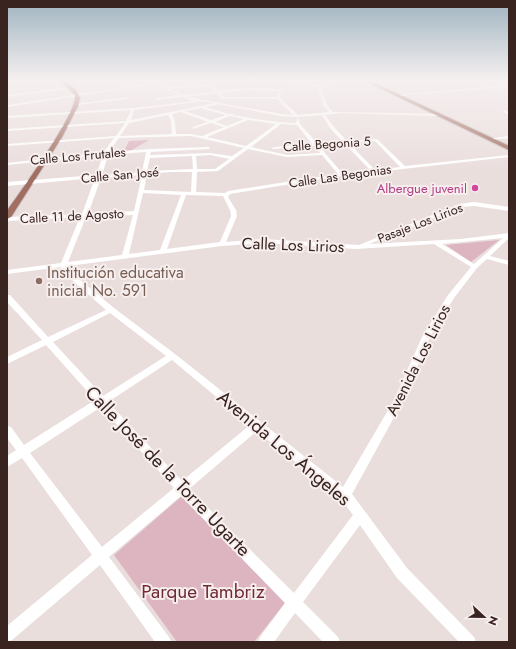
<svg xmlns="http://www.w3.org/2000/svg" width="516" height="649" viewBox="0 0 516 649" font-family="Jost,sans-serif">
<rect width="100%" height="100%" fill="#eadedd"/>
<g fill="#dcb5c0">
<path d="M149,140L130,151L114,152L112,150L125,149L129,141Z"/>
<path d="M499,240L471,262L446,245Z"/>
<path d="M182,496L285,603L254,642H177L114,555Z"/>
</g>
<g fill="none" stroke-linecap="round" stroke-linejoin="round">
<defs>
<g id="major">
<path d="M59,80H63L75,89L80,98L78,106L62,137L11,217L7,219V211C19,194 79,111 75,95Z"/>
<path d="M363,80H368L509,146V150Z"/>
</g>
</defs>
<use href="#major" stroke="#c4bdbc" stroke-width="2"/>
<g fill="#fff" fill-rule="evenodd">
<path d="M34,80L65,82L63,83Z"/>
<path d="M147,80L156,82L179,80L159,84L166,87L211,84L213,80H215L214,85L218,91L249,88L283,89L284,91L249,90L220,93L224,97H277L279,93H281L280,98L298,115L329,112L323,105L318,89L321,87L262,80L324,85L332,80H335L322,89L327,105L333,112L441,114L440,116L341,113L325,115L333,126L347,141L377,139L405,166L509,155V157L341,176L230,194L228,197L236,210L237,216L226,242L263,239L359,245L459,204L474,202L509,207V211L474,206L462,207L369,244L461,239L509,233V238L490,256L509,261V265L487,259L477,268L454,298L430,337L403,401L352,494L407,568L474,637L476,642H459L397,578L360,525L303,602L338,637L340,642H323L295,613L274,642H258L260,637L285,603L181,496L109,557L169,637L171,642H155L100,565L12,640L7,642V626L92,555L22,458L7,467V456L16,450L7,438V426L11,427L24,445L95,400L46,345L7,364V357L42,340L7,302V295H10L48,337L106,310L63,272L61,267L7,274V270L61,263L80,217L7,221V217L82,214L95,178L7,186V182L96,175L103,155L7,165V163L104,152L114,138L7,146V144L116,136L125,123L7,131V129L126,121L131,110L7,118V116L133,108L196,101L198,102L134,110L131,120L215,103L190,100L183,97L155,100L156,98L179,95L155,84L7,107V105L152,83ZM211,86L215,92L184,95L170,89ZM217,93L220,98L224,99H277L293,115L281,114L187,97ZM217,104L281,116L297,117L322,115L330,128L342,141L317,143L300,124L299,119H297L296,123C275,122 254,119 233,115V113L229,114L205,107L217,105ZM202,108L203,109L226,115L211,120L185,111ZM181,112L208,122L193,127V129L211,123L224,127L202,136L191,134H176L175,121L172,114ZM168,115L171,121L172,134L120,136L129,123ZM230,116L244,119L227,126L215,122ZM248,120L276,124L246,146L207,137ZM281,124L297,125L312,144L274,147L272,148V149L314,146L320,153L287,155L251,147ZM191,136L244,148L232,156L210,153L150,155L151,152L210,149V148L208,147L149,149L109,152L119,138ZM375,141L400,167L375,170L349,143ZM345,144L370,170L342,173L319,146ZM248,149L287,157L322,155L338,174L228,191L225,193L196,192L197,172L218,171ZM146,152L142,172L102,175L108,155ZM210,155L229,159L215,169H197L196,156ZM192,156L193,169L147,171L150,158ZM170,172H192L191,192L144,190L147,174ZM142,175L134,211L88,214L101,178ZM143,193L181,195L160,250L129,254ZM186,195L223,196L230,210L231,216L220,242L167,249ZM133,215L122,255L68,262L86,217ZM503,238L474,264L442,244ZM263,243L356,249L434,244L471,267L448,295L422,337L394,400L343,487L175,354L114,308L68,270V266L222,246ZM110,313L166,356L103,396L53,342ZM172,360L250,425L182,481L108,402ZM101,407L174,488L102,547L30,453ZM257,431L341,499L353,515L294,593L189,489Z"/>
<path d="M509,85V87L398,96L396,95Z"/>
<path d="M70,87L69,89L7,97V95Z"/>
<path d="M127,97L128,99L77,105L75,104Z"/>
<path d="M504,110L509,112V115L503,112Z"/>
<path d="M509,136V138L490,140L488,139Z"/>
</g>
<use href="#major" fill="#a16e61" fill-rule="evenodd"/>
</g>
<linearGradient id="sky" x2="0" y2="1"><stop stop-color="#9fb4c0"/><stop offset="0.47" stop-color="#f6f0f0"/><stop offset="1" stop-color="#f6f0f0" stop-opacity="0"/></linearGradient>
<rect width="516" height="171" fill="url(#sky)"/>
<circle fill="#d1479c" stroke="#f7eeee" stroke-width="1.5" cx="475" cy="188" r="4"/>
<circle fill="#8d6e63" stroke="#f7eeee" stroke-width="1.5" cx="39" cy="281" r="4"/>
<g text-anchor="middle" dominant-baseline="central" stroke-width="4" stroke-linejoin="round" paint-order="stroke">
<g font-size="13" fill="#39241f" stroke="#f7eeee">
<text transform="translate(327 144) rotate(-4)">Calle Begonia 5</text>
<text transform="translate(78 156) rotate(-5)">Calle Los Frutales</text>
<text transform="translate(120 175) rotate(-5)">Calle San José</text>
<text transform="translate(340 176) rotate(-8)">Calle Las Begonias</text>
<text transform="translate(72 216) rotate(-3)">Calle 11 de Agosto</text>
<text transform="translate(420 223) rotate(-21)">Pasaje Los Lirios</text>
</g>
<g font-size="13" fill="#b23c85" stroke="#f7eeee" text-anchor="end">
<text x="467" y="188">Albergue juvenil</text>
</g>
<g font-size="16" fill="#39241f" stroke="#f7eeee">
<text transform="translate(293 245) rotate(2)">Calle Los Lirios</text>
<text transform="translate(418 360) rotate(-63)">Avenida Los Lirios</text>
</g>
<g font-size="16" fill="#785e54" stroke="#f7eeee" text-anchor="start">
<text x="47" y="272">Institución educativa<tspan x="47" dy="18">inicial No. 591</tspan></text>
</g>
<g font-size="19" fill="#39241f" stroke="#f7eeee">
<text transform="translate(284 448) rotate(40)">Avenida Los Ángeles</text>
<text transform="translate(168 471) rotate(46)">Calle José de la Torre Ugarte</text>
</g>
<g font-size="19" fill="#712934" stroke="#f7eeee">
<text x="203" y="591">Parque Tambriz</text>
</g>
</g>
<rect width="516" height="649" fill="none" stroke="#39241f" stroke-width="16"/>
<g transform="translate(484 617) rotate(112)" stroke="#f7eeee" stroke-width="3" paint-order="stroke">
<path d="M0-3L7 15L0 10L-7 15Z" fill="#39241f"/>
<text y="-6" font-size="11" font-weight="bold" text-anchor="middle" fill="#39241f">N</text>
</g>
</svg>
